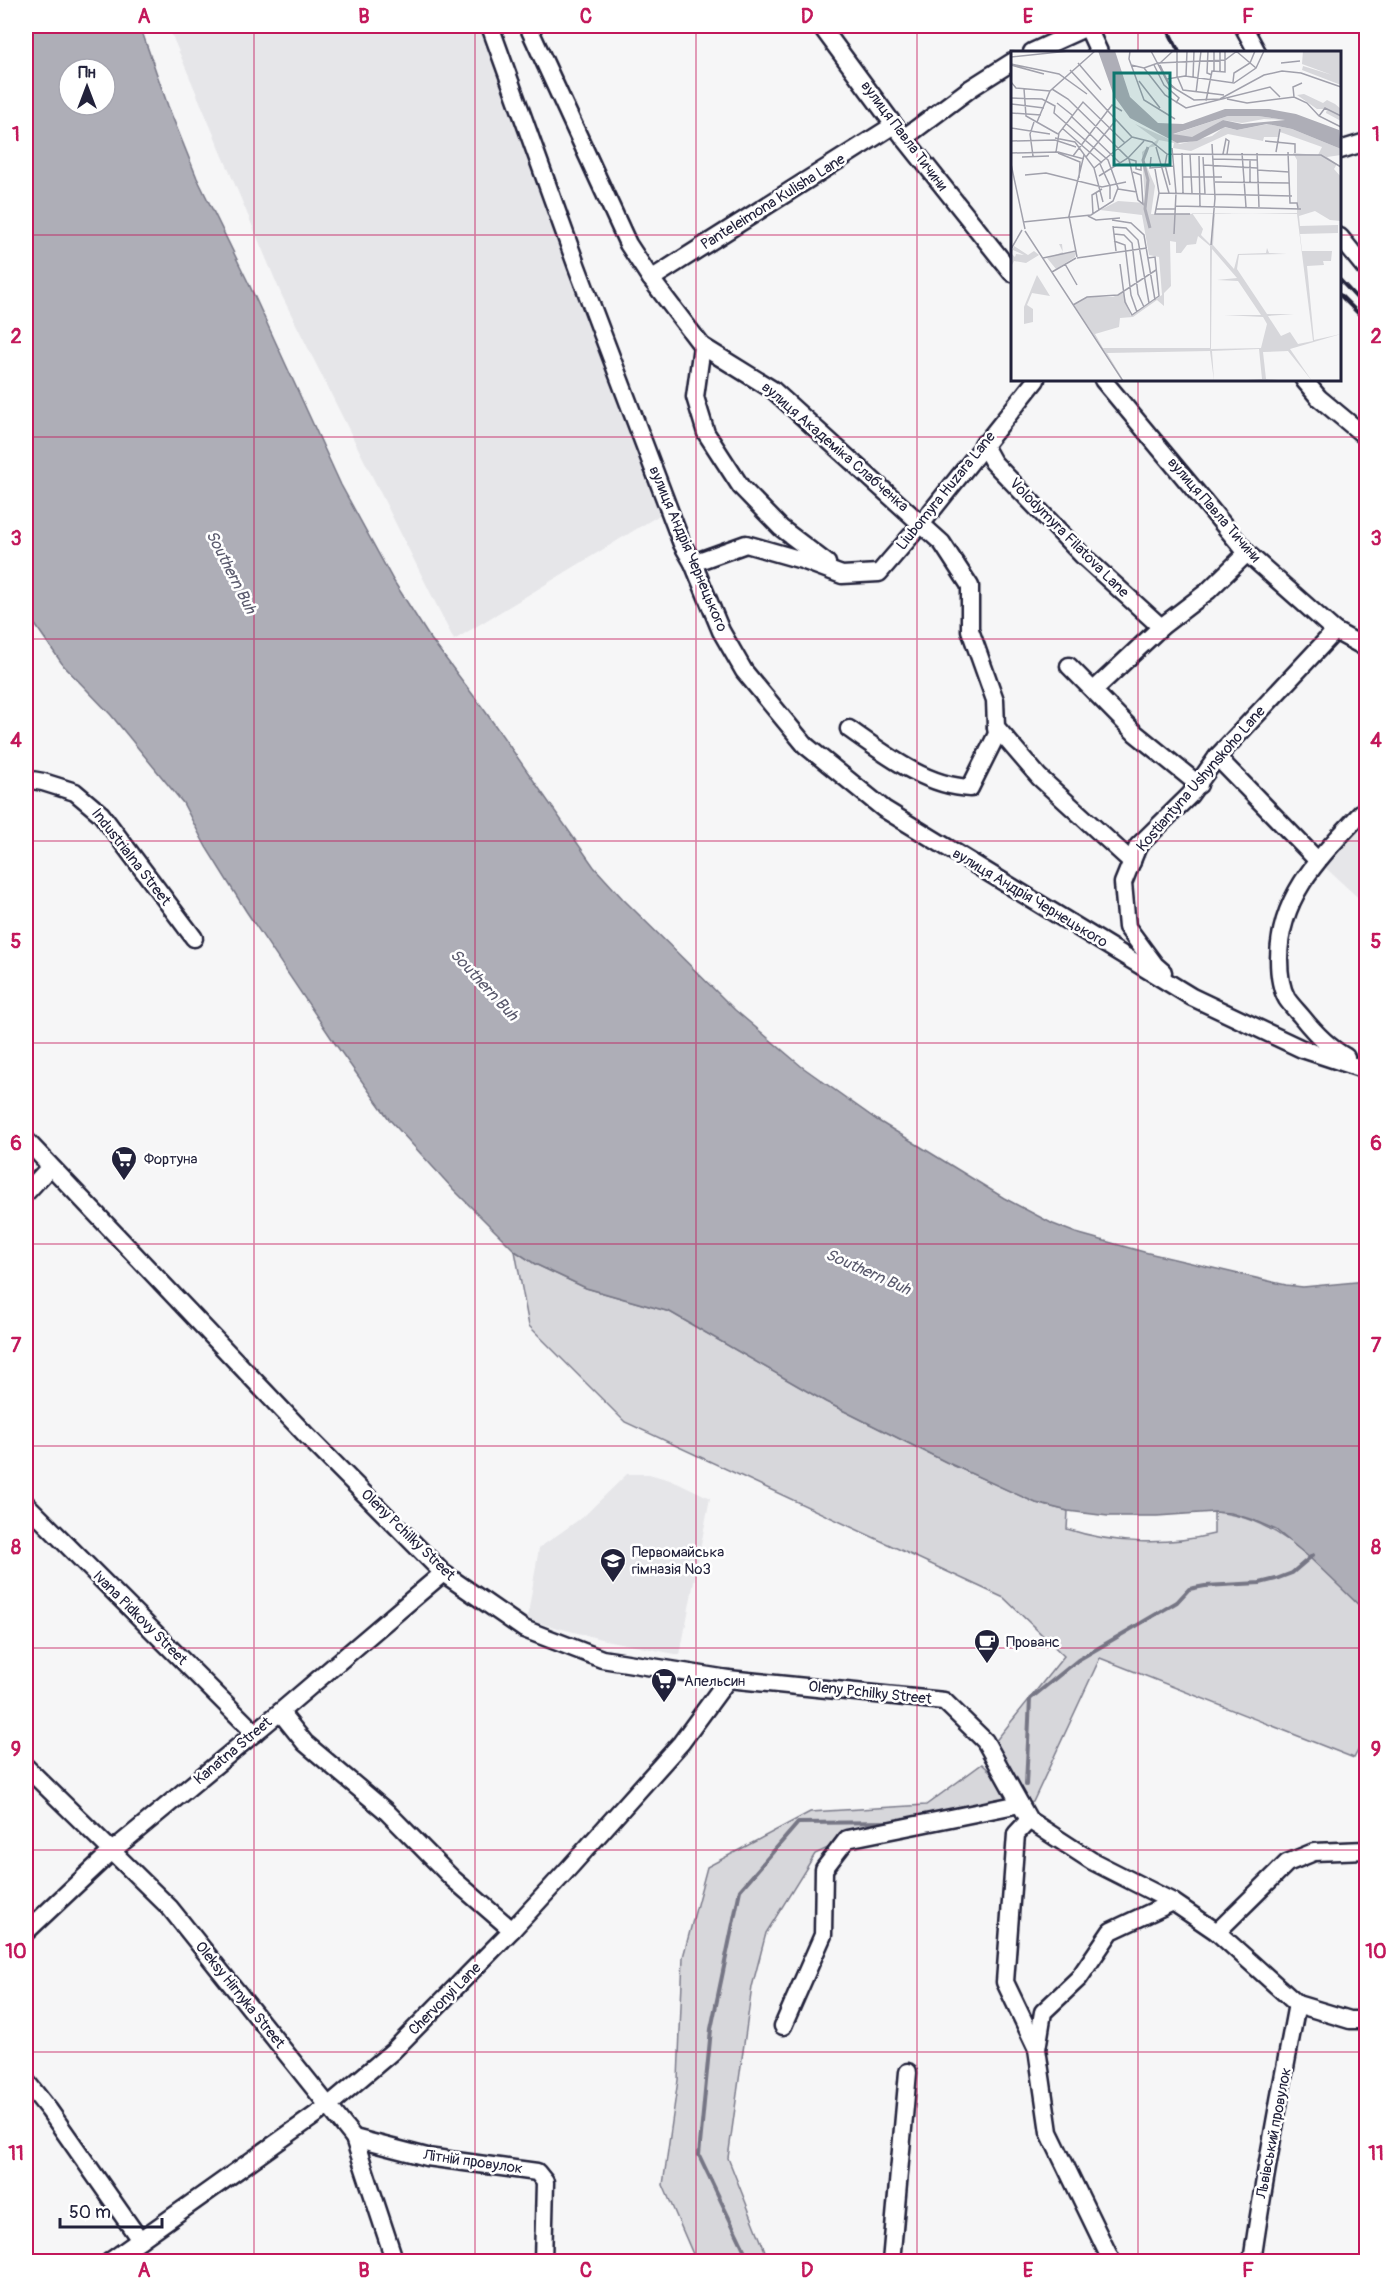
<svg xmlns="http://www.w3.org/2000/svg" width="1392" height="2287" viewBox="0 0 1392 2287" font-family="Pangolin,sans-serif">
<rect width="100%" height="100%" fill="#f6f6f7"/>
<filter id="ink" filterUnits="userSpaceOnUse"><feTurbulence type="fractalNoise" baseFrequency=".0167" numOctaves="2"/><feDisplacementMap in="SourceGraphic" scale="12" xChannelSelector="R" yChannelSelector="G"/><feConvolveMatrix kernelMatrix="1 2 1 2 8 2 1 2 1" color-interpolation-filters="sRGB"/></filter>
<g filter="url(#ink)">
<g fill="#e6e6e9">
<path d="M168,26H483L520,124L551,222L666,511L454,640L282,296Z"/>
<path d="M1366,808V905L1317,860Z"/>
<path d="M627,1474H649L677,1482L710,1498L680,1655L605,1640L527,1620L539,1548L584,1516Z"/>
</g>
<g fill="#d7d7db" stroke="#7c7c8b" stroke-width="1.5">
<path d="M515,1251L535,1264L586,1288L670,1312L826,1402L946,1462L1036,1503L1068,1511L1067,1529C1113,1544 1166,1546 1214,1534V1512C1280,1517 1322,1569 1366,1612V1736L1354,1758L1100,1658L1033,1802L1028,1804L994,1743L1064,1656L1004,1598L625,1422L529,1326Z"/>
<path d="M982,1764L1000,1780L1009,1801L853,1836L815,1854L766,1933L752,1987L728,2158L769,2261H696L663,2185L678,2080L683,1957L707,1867L810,1812L926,1805Z"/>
</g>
<path fill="#aeaeb7" stroke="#767685" stroke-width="1.5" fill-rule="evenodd" d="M26,26H140L168,106L197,178L248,282L341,485L393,580L428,635L485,711L594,867L623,899L735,1010L801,1066L877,1120L1004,1198L1053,1224L1076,1233L1144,1252L1286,1285L1303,1287L1366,1281V1612L1310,1558L1276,1530L1253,1520L1231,1513L1214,1512L1157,1516H1108L1068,1511L1036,1503L946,1462L826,1402L670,1312L586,1288L535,1264L515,1251L453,1189L389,1119L336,1045L246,911L206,847L183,803L111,715L63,665L34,623L26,606ZM69,69H105V105H69Z"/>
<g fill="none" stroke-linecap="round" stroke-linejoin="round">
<g stroke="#767685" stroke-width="4">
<path d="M1026,1785L1030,1699L1078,1660L1177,1602L1189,1589L1205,1586L1260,1583L1276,1579L1292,1573L1313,1555"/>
<path d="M750,2262L699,2155L711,2029L740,1890L798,1823L896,1822"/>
</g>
<defs>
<g id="minor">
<path d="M490,26L577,267L682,544L693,563L721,631L744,671L805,745L884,809L1192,997L1302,1049L1366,1070"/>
<path d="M528,26L628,244L651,279L702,346L773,390L942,543L970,586V630L995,700L996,727L1039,777L1132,862"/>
<path d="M821,26L894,125L1012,273"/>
<path d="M1087,26L1099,52"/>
<path d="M1243,26L1257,52"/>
<path d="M1032,52L1087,27"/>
<path d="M904,138L971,88L1012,62"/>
<path d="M1340,150L1366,142"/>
<path d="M1340,237L1366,269"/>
<path d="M651,279L894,125"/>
<path d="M702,346L695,397L706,433L741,487L781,528L827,563"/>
<path d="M1103,380L1247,553L1335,631L1366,648"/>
<path d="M1304,380L1319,398L1366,437"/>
<path d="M983,444L993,462L1082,555L1161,627"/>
<path d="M693,563L746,544L802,560L842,575L879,573L922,523L1036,380"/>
<path d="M1069,666L1135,733L1199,785"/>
<path d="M1094,690L1161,627L1208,591L1247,553"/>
<path d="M849,729C885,754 925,786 970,788L997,734L996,727"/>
<path d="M1217,757L1317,860"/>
<path d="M26,779L43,782L75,792L101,814L194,938"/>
<path d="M1163,972L1155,965L1127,927L1123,883L1138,846L1190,795L1217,757L1335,631"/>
<path d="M1346,1057C1328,1047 1314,1032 1302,1017C1297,1011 1291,1005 1287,999C1280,987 1279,972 1279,959C1279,893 1325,852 1366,808"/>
<path d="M26,1140L307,1436L443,1573L524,1629L602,1659L728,1679L944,1701L985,1741L1029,1820L1092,1861L1173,1902L1217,1932L1297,2004L1350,2020H1366"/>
<path d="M26,1193L50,1167"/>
<path d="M26,1504L255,1733"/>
<path d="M280,1712L305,1743L387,1812L453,1879L512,1930"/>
<path d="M26,1767L170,1908L354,2138L395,2262"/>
<path d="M1029,1820L1016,1834L1005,1982L1037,2049L1049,2132L1112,2262"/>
<path d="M26,1932L112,1851L280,1712L443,1573"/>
<path d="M1217,1932L1287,1863L1314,1852L1366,1850"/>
<path d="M783,2026L823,1935L824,1869L847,1839L1020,1804"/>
<path d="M1037,2049L1043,2012L1079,1978L1111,1931L1173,1902"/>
<path d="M26,2081L49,2110L140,2240"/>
<path d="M354,2138L427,2157L537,2172L545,2182L543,2262"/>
<path d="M109,2262L328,2106L393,2051L512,1930L569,1868L681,1743L728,1679"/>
<path d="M891,2262L908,2072"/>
<path d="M1252,2262C1264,2175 1281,2090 1297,2004"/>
</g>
</defs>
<use href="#minor" stroke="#22223b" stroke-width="21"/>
<use href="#minor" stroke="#fff" stroke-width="16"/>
<g stroke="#22223b" stroke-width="4">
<path d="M1166,26L1179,52"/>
<path d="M1340,280L1366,308"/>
<path d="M1340,295L1366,321"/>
</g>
</g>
</g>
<path fill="none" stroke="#c2185b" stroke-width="1.5" stroke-opacity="0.55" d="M254,26V2262M475,26V2262M696,26V2262M917,26V2262M1138,26V52M26,235H1012M1340,235H1366M1138,380V2262M26,437H1366M26,639H1366M26,841H1366M26,1043H1366M26,1244H1366M26,1446H1366M26,1648H1366M26,1850H1366M26,2052H1366"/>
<defs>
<symbol id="supermarket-pin" viewBox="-11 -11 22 30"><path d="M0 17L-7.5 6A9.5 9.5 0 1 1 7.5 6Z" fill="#22223b" stroke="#fff"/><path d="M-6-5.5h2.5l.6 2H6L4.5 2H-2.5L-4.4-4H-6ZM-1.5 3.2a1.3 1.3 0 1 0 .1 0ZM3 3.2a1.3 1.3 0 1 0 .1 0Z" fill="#fff"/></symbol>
<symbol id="school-pin" viewBox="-11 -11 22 30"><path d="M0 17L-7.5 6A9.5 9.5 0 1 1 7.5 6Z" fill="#22223b" stroke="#fff"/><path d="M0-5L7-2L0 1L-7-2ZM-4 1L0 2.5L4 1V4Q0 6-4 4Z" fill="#fff"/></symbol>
<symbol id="cafe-pin" viewBox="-11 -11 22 30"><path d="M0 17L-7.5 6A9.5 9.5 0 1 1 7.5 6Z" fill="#22223b" stroke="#fff"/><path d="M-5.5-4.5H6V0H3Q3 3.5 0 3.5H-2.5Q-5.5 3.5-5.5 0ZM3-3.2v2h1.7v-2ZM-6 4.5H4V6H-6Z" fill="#fff"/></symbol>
</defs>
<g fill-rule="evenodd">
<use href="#supermarket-pin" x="109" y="1144" width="30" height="40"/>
<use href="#school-pin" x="598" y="1546" width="30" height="40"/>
<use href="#cafe-pin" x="972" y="1627" width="30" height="40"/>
<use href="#supermarket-pin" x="649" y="1666" width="30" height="40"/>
</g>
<g text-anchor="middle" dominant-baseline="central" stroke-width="5" stroke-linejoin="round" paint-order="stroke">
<g font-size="15" fill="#22223b" stroke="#fff">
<text transform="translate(904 136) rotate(53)">вулиця Павла Тичини</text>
<text transform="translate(773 202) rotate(-32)">Panteleimona Kulisha Lane</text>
<text transform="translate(835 447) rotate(41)">вулиця Академіка Слабченка</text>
<text transform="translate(946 491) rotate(-51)">Liubomyra Huzara Lane</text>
<text transform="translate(1214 510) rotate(49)">вулиця Павла Тичини</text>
<text transform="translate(1069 538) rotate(45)">Volodymyra Filatova Lane</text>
<text transform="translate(688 549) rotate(67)">вулиця Андрія Чернецького</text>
<text transform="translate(1201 779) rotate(-49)">Kostiantyna Ushynskoho Lane</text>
<text transform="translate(131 857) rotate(52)">Industrialna Street</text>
<text transform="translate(1030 898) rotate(31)">вулиця Андрія Чернецького</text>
<text transform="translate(408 1535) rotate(44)">Oleny Pchilky Street</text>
<text transform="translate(140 1618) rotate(45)">Ivana Pidkovy Street</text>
<text transform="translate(870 1693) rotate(6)">Oleny Pchilky Street</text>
<text transform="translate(233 1751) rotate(-40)">Kanatna Street</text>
<text transform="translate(240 1995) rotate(51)">Oleksy Hirnyka Street</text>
<text transform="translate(445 1999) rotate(-45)">Chervonyi Lane</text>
<text transform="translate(1274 2133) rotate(-79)">Львівський провулок</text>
<text transform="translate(473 2162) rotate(8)">Літній провулок</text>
</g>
<g font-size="15" fill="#22223b" stroke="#fff" text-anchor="start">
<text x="144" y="1159">Фортуна</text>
<text x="632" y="1552">Первомайська<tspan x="632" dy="17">гімназія №3</tspan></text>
<text x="1006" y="1642">Прованс</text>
<text x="684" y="1681">Апельсин</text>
</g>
<g font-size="16" font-style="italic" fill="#5a5a6d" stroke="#fff">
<text transform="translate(231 572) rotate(63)">Southern Buh</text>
<text transform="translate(484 985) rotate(47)">Southern Buh</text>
<text transform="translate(868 1272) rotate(24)">Southern Buh</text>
</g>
</g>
<g transform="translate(1011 51)">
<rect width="330" height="330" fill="#f6f6f7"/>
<path d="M292,0H330V34L291,19L292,15L321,24L291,13ZM293,43L312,52L316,49L324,53L330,58V70L315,62L316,58H306L286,44ZM217,65H247L274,69L253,68L231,72L212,69L183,86L170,87L163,83ZM124,73L169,93L201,85L213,76L226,79L257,73L281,78L330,98V104L316,106L326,113L323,118L330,126V170L319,169L304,160L288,165L289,175L327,174V182L289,183L291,200H321L320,210H312L313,214L296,215L303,289L330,283L279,298L301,330L277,300L252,301L255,328L278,330H221L251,328L248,298L201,300L203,330L199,300L96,302L113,330L63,254L76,246H102L112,241L120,265L151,244L148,206L138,204L131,164L89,159L107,150L134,152L131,101L146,89ZM269,81L311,96L307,104L282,102L286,109V162L140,163L144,135L133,109L136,97L145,95L148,89L163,92L162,97L180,100L217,83L252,90L253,86H267ZM181,162H202L200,194L190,184L192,178ZM204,162L286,163L302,290L287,293L279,281L270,285L257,265L283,263H256L226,218L228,204L276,203L258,202L256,197L255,202L227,203L223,218L202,194ZM187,185L199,195V297H92L84,283L108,276L109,267L122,266L146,249L153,255V242L160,235L159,190L165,191V202H170L176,194L185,193ZM201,198L226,227L206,229L227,230L250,264H213L252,266L256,273L250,297L200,298ZM48,193H51L52,203L65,201L64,206L45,218L36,207L52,201ZM3,195L17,204L23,200L28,204L15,212L3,210L0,216V202L4,206L5,203L13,204L2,199L0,202ZM26,224L39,245L21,242L16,254L22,258V271L13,273V256Z" fill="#d7d7db" fill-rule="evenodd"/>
<path d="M87,0H104L119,46L147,72L172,73L214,58H258L285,63L328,79L330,98L281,78L256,73L226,79L214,76L186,90L166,92L119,67L103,45ZM217,65H247L274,69L231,73L212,69L181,86L162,83Z" fill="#aeaeb7" fill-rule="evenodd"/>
<path fill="none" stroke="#aeaeb7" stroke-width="3" d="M137,96L132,109L137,129L134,158L139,177"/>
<path fill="none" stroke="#a1a1ac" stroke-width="1.5" d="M119,0L118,8L133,49L164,68M140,0L158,34L183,49L209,48L253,24L271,20L290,22L330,36M166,0V25L172,39L213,44M197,0L196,22L201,24M203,0V20M225,0L245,17M0,6L58,0M67,12L90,39M270,12L289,10M0,13L48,23L76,43M148,13L162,0M0,14L33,23M120,14L133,17L147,12L214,9L226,0M143,14L153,34L168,47L165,52M149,14L157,31L166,39M133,17L154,44L175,57L259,36L269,46M59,19L121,86L141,91L156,103L310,104L330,116M209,20V0M175,25L176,0M182,27L183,0M156,28L174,25L223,32L245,17L253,0M128,30L149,57M0,31L5,37L39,40M222,31L223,22L239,12L244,0M13,38L15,65L47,83M41,38L57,48L118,108L127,149L132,153L130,124L122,121M185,42L190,0M283,46L282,36L291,32M0,47L31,48L44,55L43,62L97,109L107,137L102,150L80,164L12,171M216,48L236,52L283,46L296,52L308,65L330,76M195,50L201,20L214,21V0M46,52L61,64M0,53L33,57M0,62L30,64M60,65L109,112M308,65L314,57L330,65M26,71L39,40L84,0M0,77L39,83M51,77L91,112M44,87L64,91L83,117L92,151M0,90L44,89L65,96M254,90L284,93V102M145,96L158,142M161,97L165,142L163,183M45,101L48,82L72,51L114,92M265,101L269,78M277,101L279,152H286L287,157M0,102L47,101L73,108M47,102L69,111L68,127M171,102L172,142M231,102L235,156M246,102L248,156M156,103L154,114L159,134M179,103L181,142M212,103L215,88L218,90L216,103M22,105L19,83L23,71M62,105L101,54L111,60M188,105L189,155M11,106L38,105M75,106L105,69M140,106L139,117L162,115M192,106L194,143M118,108L125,110V118L130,119V115M202,108L246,109M239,109V131M0,113L14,178M89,113L99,135V148M193,114L246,117M83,117L121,86M144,118L148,142L144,163H179M246,119L278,121M14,124L35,122L91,136L115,131M88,125L117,107L133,90M171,126H211M204,131L278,132M107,138L126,141M85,141L88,160M148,142L281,145M165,155L290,158M145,158H165M82,163L81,144L91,138M77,165L85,169L109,167M101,169L120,172L133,184L144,249M102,175L105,200M102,176L115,177L127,189L138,252M14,180L112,330M103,183L113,184L121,192L127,243L133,256M103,190L114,194L120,244L126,261M200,194L204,147L201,93M0,198L11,179M66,206L58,165L73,104M32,207L65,200M66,207L136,197M54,213L66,234M109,213L114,251L121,264L148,245L144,206L137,207M41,221L65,207M62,254L76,246L107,244L145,219"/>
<path fill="#0f766e" fill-opacity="0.15" stroke="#0f766e" stroke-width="3" d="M103,22H159V114H103Z"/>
<rect width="330" height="330" fill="none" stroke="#22223b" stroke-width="3"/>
</g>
<rect width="1392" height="2287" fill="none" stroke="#fff" stroke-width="66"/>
<g transform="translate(87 87)"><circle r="28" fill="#ffffff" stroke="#a7a7b1" stroke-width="1.5"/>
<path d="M0-4.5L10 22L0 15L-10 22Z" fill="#22223b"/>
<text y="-9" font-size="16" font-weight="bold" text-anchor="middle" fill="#22223b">Пн</text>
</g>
<path d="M60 2218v9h102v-9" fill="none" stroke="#22223b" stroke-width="3"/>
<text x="69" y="2218" font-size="18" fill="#22223b" stroke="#ffffff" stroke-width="4.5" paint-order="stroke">50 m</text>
<rect x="33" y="33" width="1326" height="2221" fill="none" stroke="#c2185b" stroke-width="2"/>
<g font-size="20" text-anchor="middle" font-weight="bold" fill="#c2185b">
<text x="144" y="23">A</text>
<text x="364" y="23">B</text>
<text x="586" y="23">C</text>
<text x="807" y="23">D</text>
<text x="1028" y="23">E</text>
<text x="1248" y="23">F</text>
<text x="16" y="141">1</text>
<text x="1376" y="141">1</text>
<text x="16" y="343">2</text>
<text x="1376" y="343">2</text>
<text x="16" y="545">3</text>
<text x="1376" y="545">3</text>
<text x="16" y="747">4</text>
<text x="1376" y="747">4</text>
<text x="16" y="948">5</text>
<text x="1376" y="948">5</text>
<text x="16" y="1150">6</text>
<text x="1376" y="1150">6</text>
<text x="16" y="1352">7</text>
<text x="1376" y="1352">7</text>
<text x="16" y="1554">8</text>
<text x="1376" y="1554">8</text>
<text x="16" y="1756">9</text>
<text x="1376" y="1756">9</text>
<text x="16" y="1958">10</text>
<text x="1376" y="1958">10</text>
<text x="16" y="2160">11</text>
<text x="1376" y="2160">11</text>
<text x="144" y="2277">A</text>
<text x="364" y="2277">B</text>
<text x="586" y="2277">C</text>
<text x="807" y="2277">D</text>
<text x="1028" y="2277">E</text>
<text x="1248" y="2277">F</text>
</g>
</svg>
